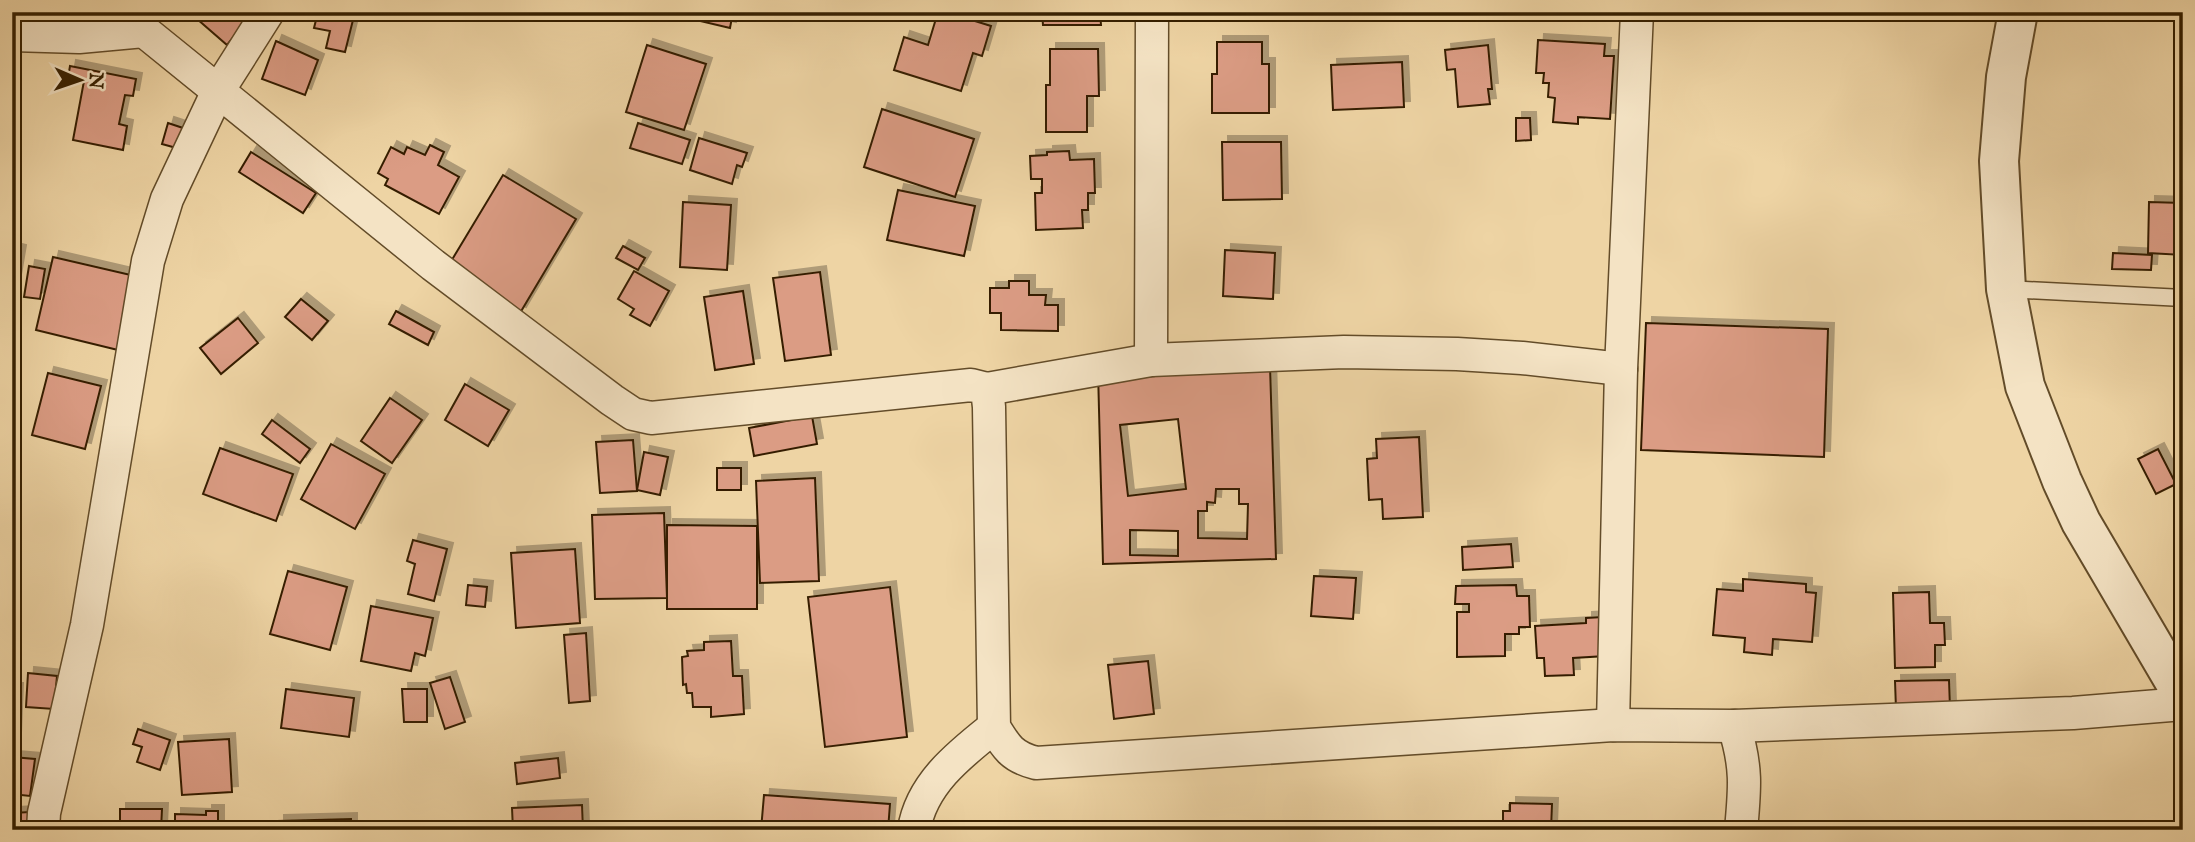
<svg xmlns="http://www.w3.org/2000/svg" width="2195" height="842" viewBox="0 0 2195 842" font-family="'IM FELL English',serif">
<defs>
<filter id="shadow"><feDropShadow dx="6" dy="-6" stdDeviation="0" flood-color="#0004"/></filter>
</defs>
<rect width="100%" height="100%" fill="#eed4a4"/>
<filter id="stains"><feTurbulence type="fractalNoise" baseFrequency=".00286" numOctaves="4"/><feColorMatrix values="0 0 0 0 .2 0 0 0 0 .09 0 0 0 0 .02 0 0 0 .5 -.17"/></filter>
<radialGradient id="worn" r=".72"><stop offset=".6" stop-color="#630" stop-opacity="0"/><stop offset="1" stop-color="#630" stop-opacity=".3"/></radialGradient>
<g fill="#db9c84" stroke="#351f00" stroke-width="2" fill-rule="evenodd" filter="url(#shadow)">
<path d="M83,12H99L107,17L100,29L80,18Z"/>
<path d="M189,12H247L251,16L227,45Z"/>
<path d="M318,12H339L354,16L345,52L326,48L330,31L314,28Z"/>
<path d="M697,12H733L730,28L696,20Z"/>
<path d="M938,12H946L991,26L982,56L973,53L961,91L894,70L904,37L928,45Z"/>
<path d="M1042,12H1100L1101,25H1043Z"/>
<path d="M1538,40L1605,44L1604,56H1614L1610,119L1578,117V124L1553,122L1555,98L1548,97L1549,83H1543L1544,73H1536Z"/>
<path d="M276,41L318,60L305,95L262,79Z"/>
<path d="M1217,42H1262V64H1269V113H1212V74H1217Z"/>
<path d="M647,45L706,64L684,130L626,112Z"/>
<path d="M1488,45L1492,89H1488L1490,104L1458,107L1455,69L1447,70L1445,50Z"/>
<path d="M1050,49H1098L1099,96H1087V132H1046V85H1050Z"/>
<path d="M1402,62L1404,107L1333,110L1331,65Z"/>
<path d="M70,66L136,79L133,96L125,95L119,124L127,126L123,150L73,140L84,81L68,78Z"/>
<path d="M882,109L974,139L955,197L864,167Z"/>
<path d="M1516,118H1530L1531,140L1516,141Z"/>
<path d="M168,123L186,129L180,149L162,144Z"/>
<path d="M638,123L690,140L682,164L630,148Z"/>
<path d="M699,138L747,153L742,167L737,165L732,184L690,170Z"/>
<path d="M1222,142H1281L1282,199L1223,200Z"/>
<path d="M430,145L444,152L438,165L459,177L439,214L385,185L388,179L378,173L391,147L404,154L407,147L425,155Z"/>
<path d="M1069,151L1070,160L1094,159L1095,193H1088V210H1082L1083,228L1036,230L1035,193H1042V179H1031L1030,156L1047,155V152Z"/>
<path d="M251,152L316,193L303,213L239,172Z"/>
<path d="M503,175L576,219L520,313L447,268Z"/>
<path d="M898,190L975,206L964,256L887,240Z"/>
<path d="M683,202L731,205L727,270L680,267Z"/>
<path d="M2149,202L2183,203V255L2148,253Z"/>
<path d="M623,246L645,258L638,270L616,258Z"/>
<path d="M12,249L20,251L12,298Z"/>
<path d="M1225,250L1275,253L1273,299L1223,296Z"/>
<path d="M2113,253L2152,255L2151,270L2112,269Z"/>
<path d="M53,257L135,276L118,350L36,330Z"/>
<path d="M29,266L45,269L40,299L24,297Z"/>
<path d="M634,271L669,291L650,326L630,315L634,309L618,299Z"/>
<path d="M820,272L831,355L785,361L773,278Z"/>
<path d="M1009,281H1029V295H1046L1045,305H1058V331L1001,330V313H990V288H1009Z"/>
<path d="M743,291L754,364L715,370L704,297Z"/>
<path d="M301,299L328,321L312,340L285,317Z"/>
<path d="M396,311L434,332L428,345L389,324Z"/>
<path d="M238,318L258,343L221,374L200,348Z"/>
<path d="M1646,323L1828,329L1824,457L1641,450Z"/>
<path d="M1270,366L1276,559L1103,564L1098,371ZM1178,419L1186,489L1128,496L1120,425ZM1216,489H1239V504H1248L1247,539L1198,538V511H1207V502L1215,503ZM1130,530L1178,531V556L1130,555Z"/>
<path d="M48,373L101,386L85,449L32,435Z"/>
<path d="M465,384L509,410L488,446L445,420Z"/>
<path d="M390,398L422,420L392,463L361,441Z"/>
<path d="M812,416L817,444L754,456L749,428Z"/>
<path d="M272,420L310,449L300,463L262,434Z"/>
<path d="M1419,437L1423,517L1383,519L1382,499L1369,500L1367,459L1377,458L1376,439Z"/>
<path d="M633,440L637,491L600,493L596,442Z"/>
<path d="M331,444L385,474L355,529L301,499Z"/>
<path d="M220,448L293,474L276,521L203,494Z"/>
<path d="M2158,449L2176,484L2156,494L2138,459Z"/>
<path d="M644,452L668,457L660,495L637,490Z"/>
<rect x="717" y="468" width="24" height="22"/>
<path d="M815,478L819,581L760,583L756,481Z"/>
<path d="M664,513L667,598L595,599L592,515Z"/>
<path d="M667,525L757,526V609H667Z"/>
<path d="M413,540L447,549L434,601L408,594L415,564L407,561Z"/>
<path d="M1511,544L1513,567L1463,570L1462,547Z"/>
<path d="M575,549L580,623L516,628L511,553Z"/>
<path d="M288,571L347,587L330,650L270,634Z"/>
<path d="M1314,576L1356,578L1353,619L1311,616Z"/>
<path d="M1743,579L1806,584V592L1816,593L1812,642L1773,639L1772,655L1744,652L1745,638L1713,635L1717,589L1743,591Z"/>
<path d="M468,585L487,587L485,607L466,605Z"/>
<path d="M1516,585L1517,596H1529L1530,627H1519V634H1505V656L1457,657V612H1469V604H1455L1456,586Z"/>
<path d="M890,587L907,737L825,747L808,597Z"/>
<path d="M1929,592L1930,623H1944L1945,645H1935V667L1895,668L1893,593Z"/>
<path d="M371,606L433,618L425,656L415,653L411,671L361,661Z"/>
<path d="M1603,617L1606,656L1573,658L1574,675L1545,676L1544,658H1537L1535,626L1586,623V618Z"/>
<path d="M586,633L590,701L569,703L564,635Z"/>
<path d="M731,641L733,676H742L744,714L711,717V707H693L692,693H687L686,684L683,685L682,657L688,656L687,651L704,650V642Z"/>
<path d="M1148,661L1154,714L1114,719L1108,665Z"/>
<path d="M28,673L57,676L54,709L26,707Z"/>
<path d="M450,677L465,722L445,729L430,683Z"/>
<path d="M1949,680L1950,708L1896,709L1895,681Z"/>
<path d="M12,689H17L15,739H12Z"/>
<path d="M286,689L354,698L349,737L281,728Z"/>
<path d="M402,689H427V722H404Z"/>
<path d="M138,729L170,740L160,770L137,762L142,747L133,744Z"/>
<path d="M229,739L232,792L182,795L178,742Z"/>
<path d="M12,757L35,759L30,796L12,794Z"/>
<path d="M558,758L560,778L517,784L515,763Z"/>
<path d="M764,795L890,804L888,830H761Z"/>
<path d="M1510,803L1552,804L1551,830H1503V811H1510Z"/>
<path d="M582,805L583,830H513L512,808Z"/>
<path d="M120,809H162L161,830H120Z"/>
<path d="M206,811H218V830H175V814L206,815Z"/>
<path d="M30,812L31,830H12V813Z"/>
<path d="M351,819V830H278V821Z"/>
</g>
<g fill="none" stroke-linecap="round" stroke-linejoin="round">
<defs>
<path id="service" d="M2006,289L2183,298"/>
<g id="minor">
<path d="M117,12L144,31L433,265L612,400L633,414L651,418L971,385L987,389L989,407L994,727C1006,747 1012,757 1036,763L1613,725L1734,726L2073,713L2183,704"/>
<path d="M12,35L79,37L144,31"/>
<path d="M1151,360L1152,12"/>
<path d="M987,389L1151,360L1344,352L1457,354L1522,358L1621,369"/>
<path d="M1613,725L1621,369L1637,12"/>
<path d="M1734,726C1747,766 1745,788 1741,830"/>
<path d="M43,830L44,813L87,625L148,261L167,199L218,91L268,12"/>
<path d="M914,830C921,784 960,754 994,727"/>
</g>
<path id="tertiary" d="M2018,12L2006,77L1999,161L2006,289L2025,386L2062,481L2081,522L2183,696"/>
</defs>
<use href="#service" stroke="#634c29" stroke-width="19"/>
<use href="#minor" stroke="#634c29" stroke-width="35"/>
<use href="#tertiary" stroke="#634c29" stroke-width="42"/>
<use href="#service" stroke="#f4e3c4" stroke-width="16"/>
<use href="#minor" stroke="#f4e3c4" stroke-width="32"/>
<use href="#tertiary" stroke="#f4e3c4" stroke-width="38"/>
</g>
<rect width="2195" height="842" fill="none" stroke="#eed4a4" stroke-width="42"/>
<rect x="14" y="14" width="2167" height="814" fill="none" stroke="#351f00" stroke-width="3.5"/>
<rect x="21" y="21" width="2153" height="800" fill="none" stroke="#351f00" stroke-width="2"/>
<g transform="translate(80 80) rotate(92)" stroke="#f4e3c4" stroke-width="5" paint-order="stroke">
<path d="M0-5L12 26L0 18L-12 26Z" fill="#351f00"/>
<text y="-10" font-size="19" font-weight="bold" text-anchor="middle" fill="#351f00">N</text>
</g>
<rect width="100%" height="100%" filter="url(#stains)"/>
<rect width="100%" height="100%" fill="url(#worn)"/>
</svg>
